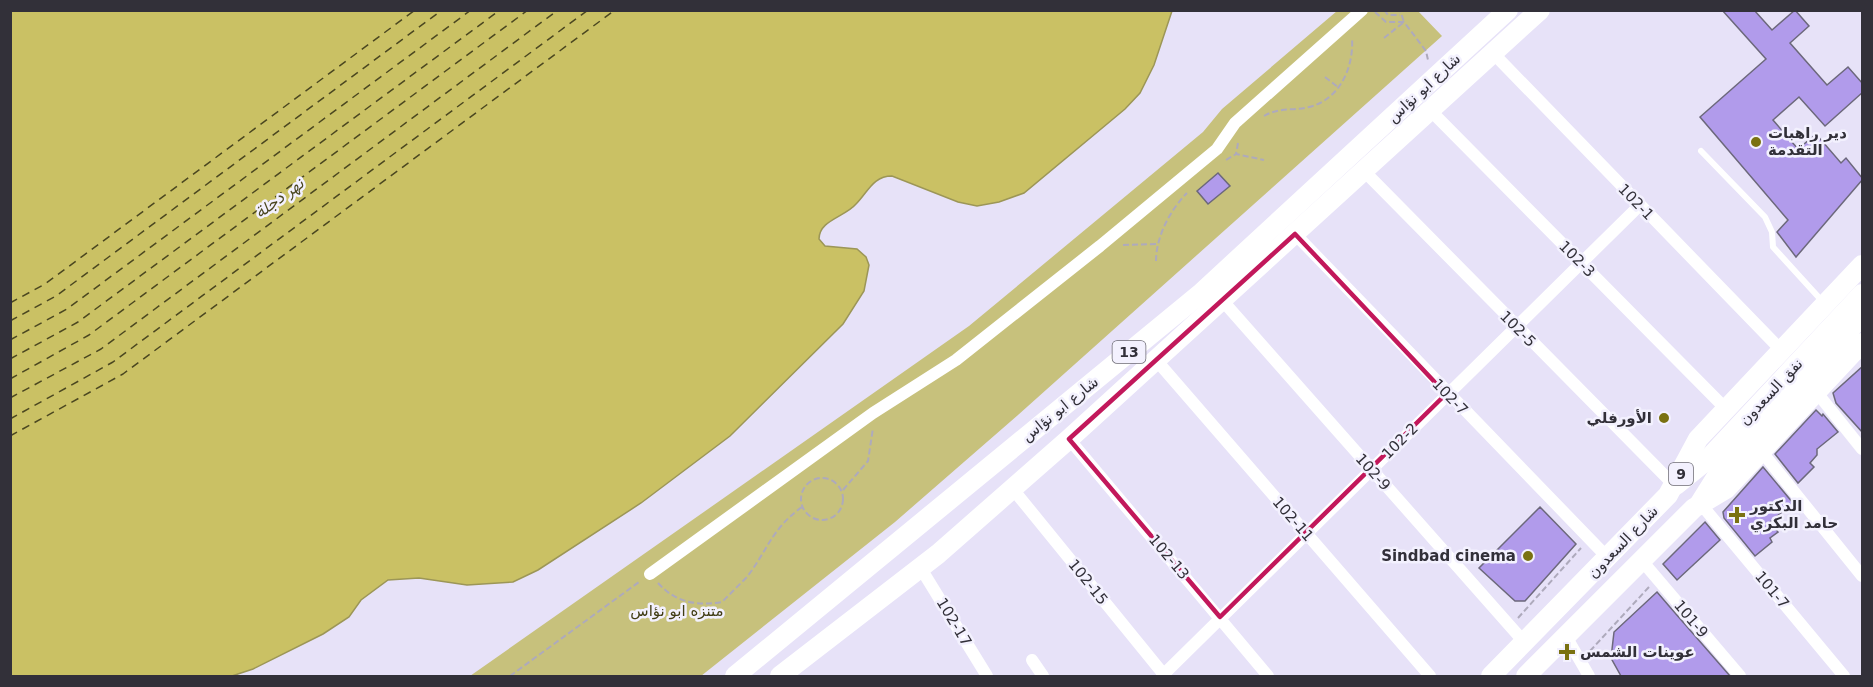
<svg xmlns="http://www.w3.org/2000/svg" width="1873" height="687" viewBox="0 0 1873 687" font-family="'DejaVu Sans',Vazirmatn,sans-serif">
<rect width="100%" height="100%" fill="#e7e2f8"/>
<path fill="#c7c17c" d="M1337,11H1418L1442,36L1018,415L895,522L701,676H470L969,326L1203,132L1222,109Z"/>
<path fill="#cac164" stroke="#9c9657" stroke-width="1.5" d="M10,11L11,10L1172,11L1154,65L1140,93L1125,109L1024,193L999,202L977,206L958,202L892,176C873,176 868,192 856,204C845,217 819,220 819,239L825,246L857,249L866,257L869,265L864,291L843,324L730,436L641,503L538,570L513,582L467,585L419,578L388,580L361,600L349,617L323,634L253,669L232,676H11Z"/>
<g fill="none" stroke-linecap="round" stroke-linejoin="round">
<g stroke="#4b4720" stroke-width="1.5" stroke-dasharray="8 6" stroke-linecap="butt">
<path d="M10,303L45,284L415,10"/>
<path d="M10,321L56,296L442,10"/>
<path d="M10,340L67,309L471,10"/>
<path d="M10,359L78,322L500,10"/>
<path d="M10,379L89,335L528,10"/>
<path d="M10,398L101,349L558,10"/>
<path d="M10,419L113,362L588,10"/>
<path d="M10,436L123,374L615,10"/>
</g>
</g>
<g fill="#b19beb" stroke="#6c687b" stroke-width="1.5">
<path d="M1722,10H1754L1772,30L1795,10L1809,26L1790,43L1827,85L1848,67L1863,84V92L1825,126L1799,97L1773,120L1798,149L1816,134L1841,163L1846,158L1863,179L1796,257L1777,232L1788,220L1700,117L1766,59Z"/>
<path d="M1218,173L1230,186L1208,204L1197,191Z"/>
<path d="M1863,366V433L1836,403L1833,393Z"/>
<path d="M1816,410L1822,416L1823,414L1838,432L1817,449V455L1810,463L1814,467L1798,483L1775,454Z"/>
<path d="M1763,467L1793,503L1770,522L1778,532L1770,538L1772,542L1755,556L1724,518L1723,512Z"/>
<path d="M1540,507L1576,544L1525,601H1515L1479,568Z"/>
<path d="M1705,522L1720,540L1677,580L1663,564Z"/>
<path d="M1657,592L1669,606L1730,676H1621L1611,658L1614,632Z"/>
</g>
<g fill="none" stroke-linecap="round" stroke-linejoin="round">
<g stroke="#aeaabc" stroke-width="2" stroke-dasharray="6 3" stroke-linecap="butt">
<path d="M1384,10L1388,15H1400"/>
<path d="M1375,12L1386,22H1404L1426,51L1428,60"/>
<path d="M1384,38L1404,22L1400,10"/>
<path d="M1325,77L1339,88"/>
<path d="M1264,116C1279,107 1293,111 1309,107C1339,100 1354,68 1352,38"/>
<path d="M1238,143L1236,154L1264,160"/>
<path d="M1226,160L1236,154"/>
<path d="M1123,245L1156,244"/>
<path d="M1156,261C1156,237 1170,210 1187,193"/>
<circle cx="822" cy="499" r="21"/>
<path d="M843,490L868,461L873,428"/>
<path d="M658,583C676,603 697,606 722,602C730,594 738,586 746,578C767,552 771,529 802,507"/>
<path d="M1518,618L1581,548"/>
<path d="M1590,651L1649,587"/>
<path d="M510,676L639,582"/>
</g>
<path stroke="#fff" stroke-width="6" d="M1701,151L1765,217L1772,232L1773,247L1823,302"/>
<g stroke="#fff" stroke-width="12">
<path d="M1493,53L1781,350"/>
<path d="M1430,110L1725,408"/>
<path d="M1364,171L1675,486"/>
<path d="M1295,234L1608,558"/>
<path d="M1222,300L1525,643"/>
<path d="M1157,361L1430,676"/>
<path d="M1818,394L1862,449"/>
<path d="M1069,439L1268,676"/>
<path d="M1762,452L1862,576"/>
<path d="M1012,488L1165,676"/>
<path d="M1700,503L1844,676"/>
<path d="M1643,562L1740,676"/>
<path d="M920,567L987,676"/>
<path d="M650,574L873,413L956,360L1100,246L1217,149L1235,123L1362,10"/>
<path d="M1567,638L1589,676"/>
<path d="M1032,660L1043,676"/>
<path d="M1162,676L1639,206"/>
</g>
<g stroke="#fff" stroke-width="20">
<path d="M1676,485L1707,460L1862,294"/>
<path d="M1700,503L1727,460L1862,316"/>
<path d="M735,676L1200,294L1508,10"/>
<path d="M780,676L938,554L1069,439L1540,10"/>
<path d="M1491,676L1668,495L1698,439L1862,265"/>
<path d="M1526,676L1694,508L1726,489L1862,343"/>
</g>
</g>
<path fill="none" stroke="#c2185b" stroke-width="4.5" stroke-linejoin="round" d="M1295,234L1446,394L1220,617L1069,439Z"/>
<g fill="#7a7111" stroke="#f3f1fe" stroke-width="2">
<circle cx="1756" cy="142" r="6"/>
<circle cx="1664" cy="418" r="6"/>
<path d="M1734 506h6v6h6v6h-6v6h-6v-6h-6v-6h6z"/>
<circle cx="1528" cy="556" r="6"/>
<path d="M1564 643h6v6h6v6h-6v6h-6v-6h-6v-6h6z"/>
</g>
<g text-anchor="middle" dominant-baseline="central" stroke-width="5" stroke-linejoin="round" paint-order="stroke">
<g fill="#f3f1fe" stroke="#6c6a74" stroke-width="1.5">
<rect x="1112.5" y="341" width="33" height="22" rx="4.5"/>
<rect x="1669" y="463" width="24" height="22" rx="4.5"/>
</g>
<g font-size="14" font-weight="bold" fill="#323039">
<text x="1129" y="352">13</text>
<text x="1681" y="474">9</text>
</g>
<g font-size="15" fill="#323039" stroke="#f3f1fe">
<text transform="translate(1424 88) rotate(-43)">شارع ابو نؤاس</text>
<text transform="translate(1636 202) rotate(46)">102-1</text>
<text transform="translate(1577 259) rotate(45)">102-3</text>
<text transform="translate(1518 329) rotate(45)">102-5</text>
<text transform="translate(1771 392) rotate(-47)">نفق السعدون</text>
<text transform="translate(1450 397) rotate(46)">102-7</text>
<text transform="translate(1060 409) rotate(-39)">شارع ابو نؤاس</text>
<text transform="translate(1400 441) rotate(-45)">102-2</text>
<text transform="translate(1373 472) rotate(48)">102-9</text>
<text transform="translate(1293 519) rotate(49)">102-11</text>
<text transform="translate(1623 542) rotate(-46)">شارع السعدون</text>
<text transform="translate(1169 557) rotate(50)">102-13</text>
<text transform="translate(1088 582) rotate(51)">102-15</text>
<text transform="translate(1772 590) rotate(50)">101-7</text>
<text transform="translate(1691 619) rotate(50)">101-9</text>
<text transform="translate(954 622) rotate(59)">102-17</text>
</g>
<g font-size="15" font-weight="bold" fill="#323039" stroke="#f3f1fe" text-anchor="start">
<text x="1768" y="133">دير راهبات<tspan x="1768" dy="17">التقدمة</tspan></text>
<text x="1652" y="418" text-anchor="end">الأورفلي</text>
<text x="1750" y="506">الدكتور<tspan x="1750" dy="17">حامد البكري</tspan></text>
<text x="1516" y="556" text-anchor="end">Sindbad cinema</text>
<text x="1580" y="652">عوينات الشمس</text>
</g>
<g font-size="15" fill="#403c14" stroke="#f3f1fe">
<text x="677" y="611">متنزه ابو نؤاس</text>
</g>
<g font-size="16" font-style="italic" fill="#4b4720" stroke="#f3f1fe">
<text transform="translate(279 198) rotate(-36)">نهر دجلة</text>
</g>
</g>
<rect width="1873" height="687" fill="none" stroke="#323039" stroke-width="24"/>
</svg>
